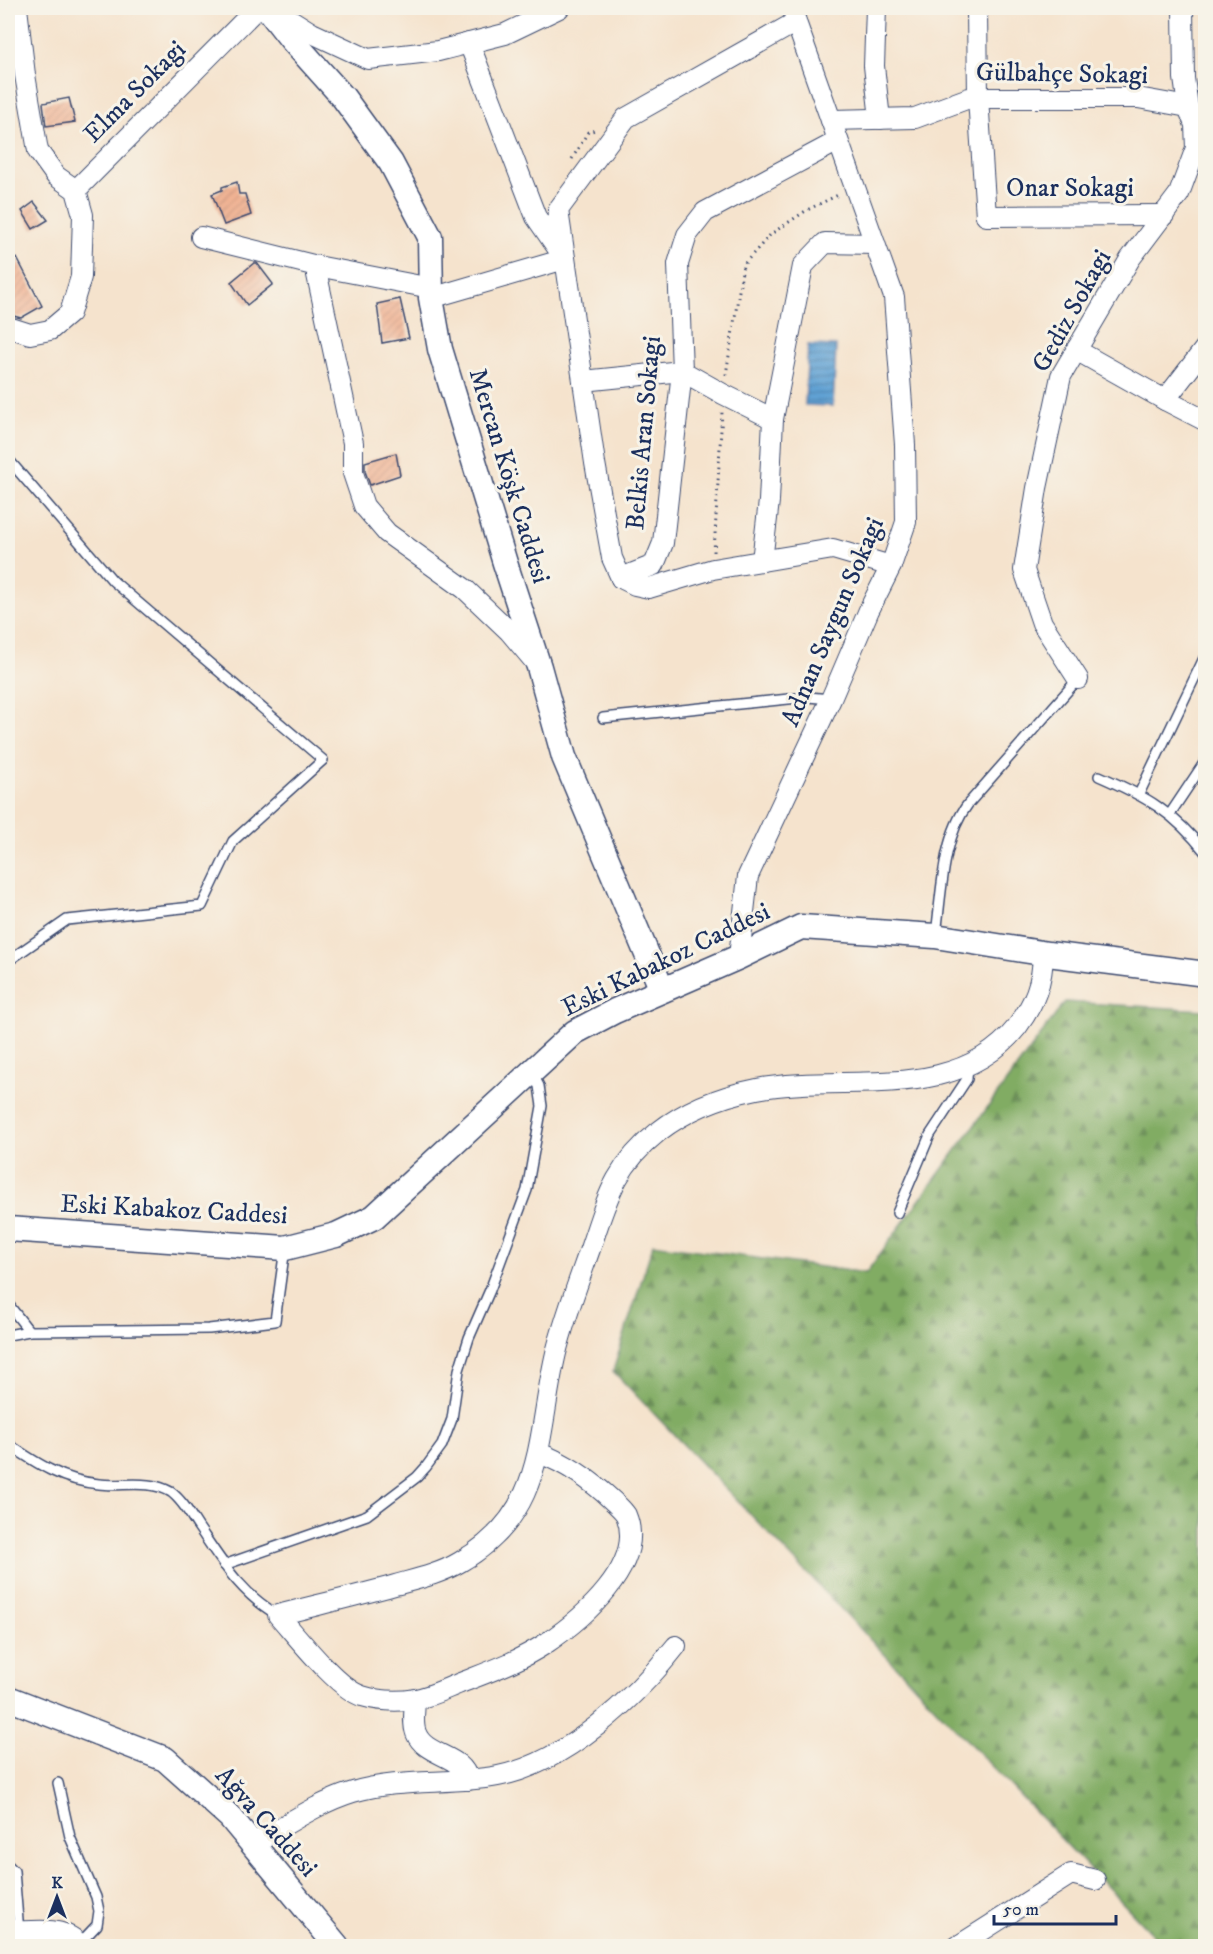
<svg xmlns="http://www.w3.org/2000/svg" width="1213" height="1954" viewBox="0 0 1213 1954" font-family="'IM FELL DW Pica',serif">
<defs>
<pattern id="forest-firs" width="22" height="20" patternUnits="userSpaceOnUse" patternTransform="scale(1.5)"><rect width="22" height="20" fill="#81ac64"/><path d="M5 1l3.5 6h-7zM16 11l3.5 6h-7z" fill="#698c56"/></pattern>
<pattern id="water-rules" width="6" height="5" patternUnits="userSpaceOnUse" patternTransform="scale(1.5)"><rect width="6" height="5" fill="#61a2d4"/><path d="M0 2.5h6" fill="none" stroke="#4f84af"/></pattern>
<pattern id="building-hatch" width="6" height="6" patternUnits="userSpaceOnUse" patternTransform="scale(1.5)"><rect width="6" height="6" fill="#f0b293"/><path d="M-1 1l2-2M0 6l6-6M5 7l2-2" fill="none" stroke="#cd9981"/></pattern>
</defs>
<rect width="100%" height="100%" fill="#f7f3e8"/>
<filter id="ink" filterUnits="userSpaceOnUse"><feTurbulence type="fractalNoise" baseFrequency=".0167" numOctaves="2"/><feDisplacementMap in="SourceGraphic" scale="12" xChannelSelector="R" yChannelSelector="G"/><feConvolveMatrix kernelMatrix="1 2 1 2 8 2 1 2 1" color-interpolation-filters="sRGB"/></filter>
<filter id="wash" filterUnits="userSpaceOnUse"><feTurbulence type="fractalNoise" baseFrequency=".008" numOctaves="4" result="noise"/><feDisplacementMap in="SourceGraphic" scale="24" xChannelSelector="R" yChannelSelector="G"/><feGaussianBlur stdDeviation="1.35" result="paint"/><feColorMatrix in="noise" values="0 0 0 0 0 0 0 0 0 0 0 0 0 0 0 0 0 1.4 0 .05"/><feComposite in="paint" operator="in"/></filter>
<g filter="url(#wash)">
<rect width="100%" height="100%" fill="#f5e3cd"/>
<path fill="url(#forest-firs)" stroke="#4e6e61" stroke-width="1.5" d="M1065,1002L1205,1010V1946H1164L613,1371L653,1244L866,1273Z"/>
<path fill="url(#water-rules)" stroke="#3e6899" stroke-width="1.5" d="M808,345L836,346L833,406L805,405Z"/>
<g id="blocks">
<g fill="url(#building-hatch)">
<path d="M69,98L75,122L46,126L43,103Z"/>
<path d="M237,182L239,194H245L251,215L224,225L212,194L222,190V187Z"/>
<path d="M34,202L48,220L33,229L22,211Z"/>
<path d="M17,258L42,306L21,318L10,315L8,310V264Z"/>
<path d="M254,263H257L273,284L247,305L231,282Z"/>
<path d="M400,299L409,338L382,343L377,304Z"/>
<path d="M396,453L400,475L370,485L365,471V462Z"/>
</g>
</g>
</g>
<g filter="url(#ink)">
<use href="#blocks" fill-opacity="0" stroke="#3c4a6f" stroke-width="1.5"/>
<g fill="none" stroke-linecap="round" stroke-linejoin="round">
<defs>
<g id="service">
<path d="M8,459L113,581L323,760L233,841L202,906L67,920L8,961"/>
<path d="M603,718L808,697L831,699"/>
<path d="M1099,776C1145,796 1174,812 1206,853"/>
<path d="M1139,794L1206,654"/>
<path d="M1170,814L1206,760"/>
<path d="M936,934C942,892 942,838 968,804L1078,679"/>
<path d="M897,1213L930,1135L967,1079L968,1065"/>
<path d="M8,1304L29,1331"/>
<path d="M8,1335L29,1331L209,1329L275,1321L285,1248"/>
<path d="M8,1444C36,1463 63,1481 99,1484C122,1487 149,1479 171,1492C183,1501 191,1516 199,1528C222,1562 241,1594 278,1615"/>
<path d="M224,1565L367,1515L417,1477L426,1467L442,1445L452,1419L459,1370L469,1338L490,1290L527,1190L542,1106L539,1086L532,1073"/>
<path d="M58,1783L70,1837L96,1897L99,1911L97,1925L79,1944"/>
<path d="M8,1865L14,1871L19,1932"/>
</g>
<g id="minor">
<path d="M272,8L312,33L368,59L438,51L505,34L559,8"/>
<path d="M876,8L874,66L880,119"/>
<path d="M977,8L978,98L986,216L1164,215"/>
<path d="M831,120L915,118L969,98H1138L1188,107"/>
<path d="M76,190L257,8"/>
<path d="M201,237L317,266V275L353,443V473L364,506L387,533L465,589L509,631L536,663"/>
<path d="M317,266L431,288"/>
<path d="M431,298L565,259L536,217L469,43"/>
<path d="M8,327L30,334L50,330L70,313L81,277L83,215L76,190L56,176L38,151L25,75L17,8"/>
<path d="M1076,350L1165,400L1206,421"/>
<path d="M583,381L682,371L723,394L773,419"/>
<path d="M1165,400L1206,347"/>
<path d="M762,561L769,501L773,419L803,266L825,243L875,244"/>
<path d="M621,578L612,558L595,463L558,210L626,118L796,22"/>
<path d="M621,578L654,565L663,543L682,371L678,264L687,235L705,212L838,141"/>
<path d="M621,578L635,585L649,588L713,569L833,549L891,566"/>
<path d="M1078,679L1042,623L1024,570L1037,488L1061,376L1130,259L1179,194L1196,148L1195,125L1188,107L1184,78L1183,8"/>
<path d="M739,957L748,876L831,699L869,610L891,566L906,522L905,445L894,297L796,22L793,8"/>
<path d="M539,1453C568,1464 591,1480 614,1502C618,1506 623,1510 626,1515C647,1565 581,1620 545,1644C519,1661 491,1671 463,1682C447,1688 432,1696 416,1699C398,1702 379,1701 362,1696C339,1690 296,1635 278,1615C317,1605 356,1596 395,1585C417,1579 440,1574 460,1562C547,1512 536,1437 556,1353C565,1317 578,1283 590,1249C607,1199 614,1167 658,1132C686,1110 722,1096 757,1089C843,1072 954,1106 1017,1027C1034,1004 1043,982 1043,953"/>
<path d="M415,1699C415,1710 412,1723 416,1733C425,1757 463,1754 468,1780"/>
<path d="M252,1844C285,1826 317,1803 353,1792C400,1778 451,1785 498,1776C566,1763 635,1698 676,1646"/>
<path d="M8,1932C32,1932 64,1924 81,1946"/>
<path d="M958,1946L1071,1874L1095,1880"/>
</g>
<g id="tertiary">
<path d="M267,8L292,40L343,97L391,163L430,237L431,298L440,349L505,563L539,667L564,757L662,990"/>
<path d="M8,1229L285,1248L336,1235L374,1217L575,1032L615,1011L739,957L801,927L935,936L1048,954L1206,974"/>
<path d="M8,1698L165,1759L230,1817L337,1946"/>
</g>
</defs>
<use href="#service" stroke="#3c4a6f" stroke-width="12"/>
<use href="#minor" stroke="#3c4a6f" stroke-width="22"/>
<use href="#tertiary" stroke="#3c4a6f" stroke-width="27"/>
<g stroke="#3c4a6f" stroke-width="3" stroke-dasharray="1.5 4.5" stroke-linecap="butt">
<path d="M572,159L588,132L595,130"/>
<path d="M726,375L743,265L771,234L807,210L840,194"/>
<path d="M714,552L722,412"/>
</g>
<use href="#service" stroke="#fff" stroke-width="9"/>
<use href="#minor" stroke="#fff" stroke-width="20"/>
<use href="#tertiary" stroke="#fff" stroke-width="24"/>
</g>
</g>
<g text-anchor="middle" dominant-baseline="central" stroke-width="6" stroke-linejoin="round" paint-order="stroke">
<g font-size="26" fill="#1b2f5e" stroke="#f7f3e8">
<text transform="translate(1062 74) rotate(1)">Gülbahçe Sokagi</text>
<text transform="translate(135 92) rotate(-45)">Elma Sokagi</text>
<text x="1070" y="188">Onar Sokagi</text>
<text transform="translate(1072 311) rotate(-61)">Gediz Sokagi</text>
<text transform="translate(644 433) rotate(-85)">Belkis Aran Sokagi</text>
<text transform="translate(509 476) rotate(73)">Mercan Köşk Caddesi</text>
<text transform="translate(833 622) rotate(-67)">Adnan Saygun Sokagi</text>
<text transform="translate(666 960) rotate(-26)">Eski Kabakoz Caddesi</text>
<text transform="translate(174 1210) rotate(3)">Eski Kabakoz Caddesi</text>
<text transform="translate(266 1822) rotate(48)">Ağva Caddesi</text>
</g>
</g>
<rect width="1213" height="1954" fill="none" stroke="#f7f3e8" stroke-width="30"/>
<g transform="translate(57 1897)" stroke="#f7f3e8" stroke-width="4.5" paint-order="stroke">
<path d="M0-4.5L10 22L0 15L-10 22Z" fill="#1b2f5e"/>
<text y="-9" font-size="16" font-weight="bold" text-anchor="middle" fill="#1b2f5e">K</text>
</g>
<path d="M994 1915v9h122v-9" fill="none" stroke="#1b2f5e" stroke-width="3"/>
<text x="1003" y="1915" font-size="18" fill="#1b2f5e" stroke="#f7f3e8" stroke-width="4.5" paint-order="stroke">50 m</text>
</svg>
